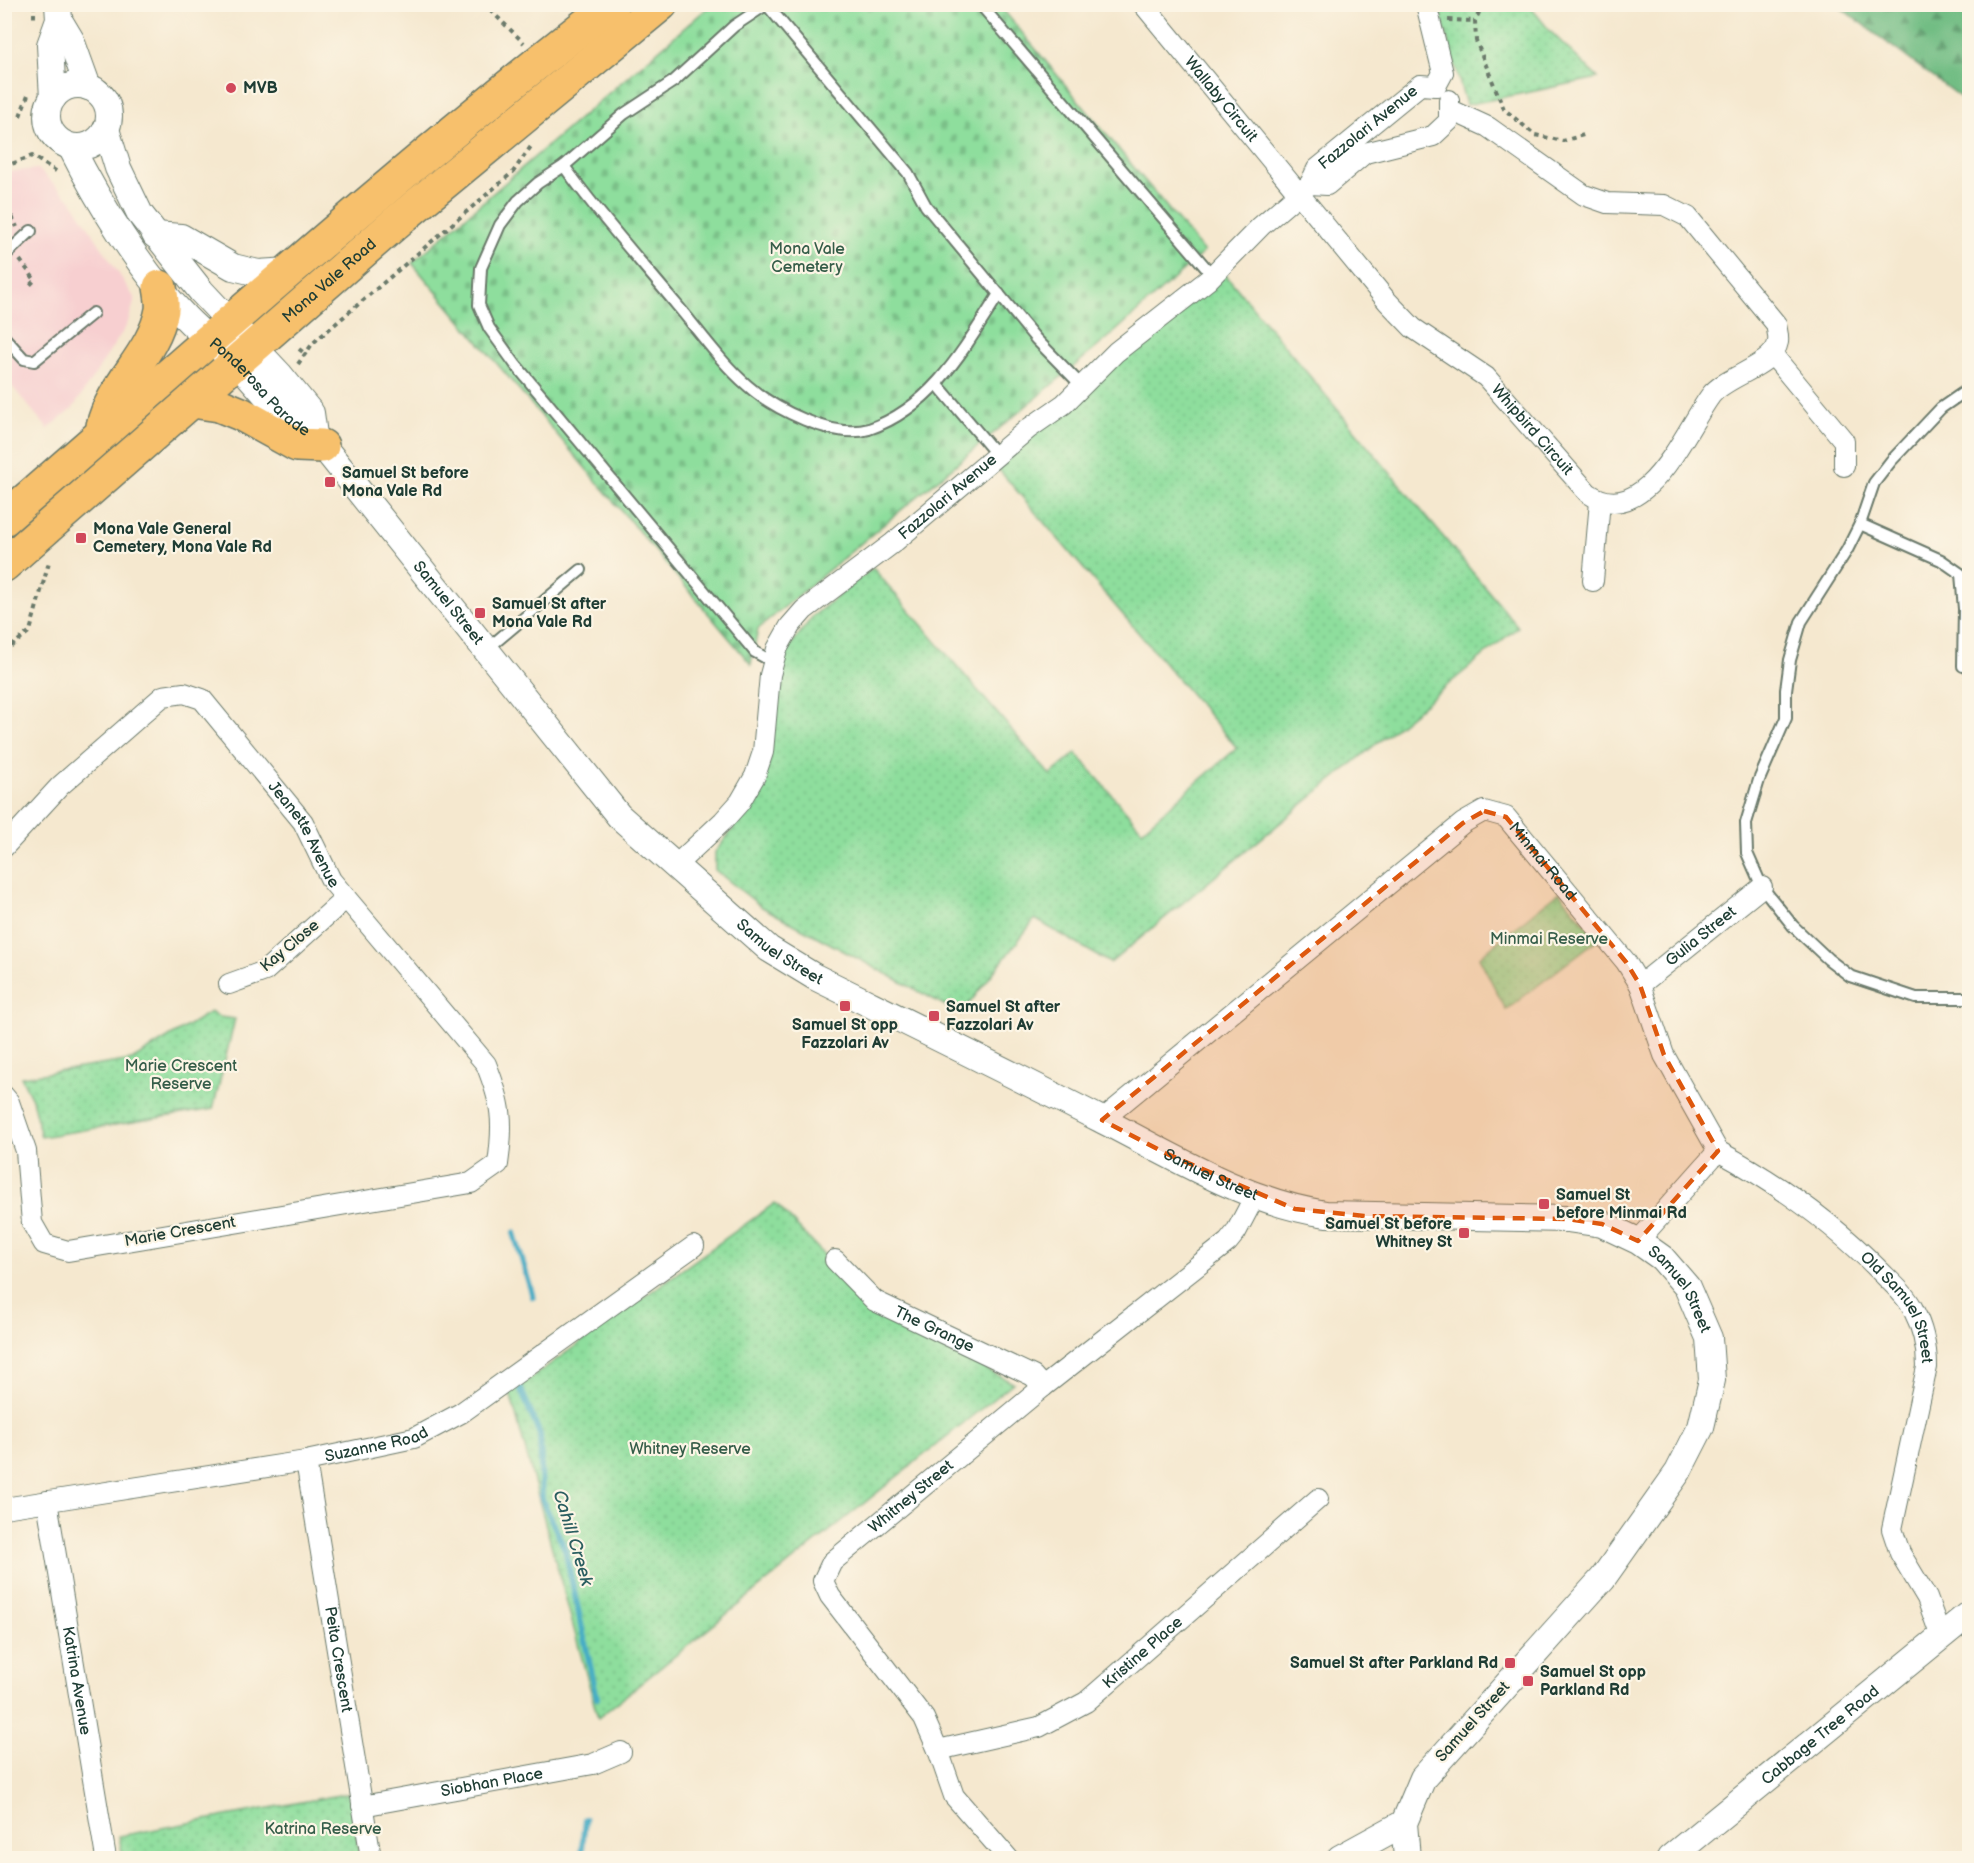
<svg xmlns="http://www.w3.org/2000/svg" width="1974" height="1863" viewBox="0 0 1974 1863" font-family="'Balsamiq Sans',sans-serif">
<defs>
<pattern id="forest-firs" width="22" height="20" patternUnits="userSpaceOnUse" patternTransform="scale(1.5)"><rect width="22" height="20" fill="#72bd84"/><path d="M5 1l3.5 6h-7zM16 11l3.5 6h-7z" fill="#5d9b6d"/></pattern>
<pattern id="cemetery-stones" width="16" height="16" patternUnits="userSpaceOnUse" patternTransform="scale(1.5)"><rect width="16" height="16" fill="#8ede9d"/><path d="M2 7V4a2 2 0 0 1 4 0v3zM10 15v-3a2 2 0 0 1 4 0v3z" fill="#7abf88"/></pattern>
<pattern id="park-dots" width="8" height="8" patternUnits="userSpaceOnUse" patternTransform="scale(1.5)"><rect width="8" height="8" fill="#8ede9d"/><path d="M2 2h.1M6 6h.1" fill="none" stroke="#7abf88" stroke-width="1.8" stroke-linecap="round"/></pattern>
</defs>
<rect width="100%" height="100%" fill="#fcf5e5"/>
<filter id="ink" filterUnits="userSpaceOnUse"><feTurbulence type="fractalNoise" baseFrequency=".0167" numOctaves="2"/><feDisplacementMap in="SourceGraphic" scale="12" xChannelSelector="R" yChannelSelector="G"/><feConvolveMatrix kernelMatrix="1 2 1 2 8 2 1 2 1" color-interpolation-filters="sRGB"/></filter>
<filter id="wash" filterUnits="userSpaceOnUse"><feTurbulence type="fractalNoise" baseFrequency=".008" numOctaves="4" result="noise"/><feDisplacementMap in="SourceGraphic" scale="24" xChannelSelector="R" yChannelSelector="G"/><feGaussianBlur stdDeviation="1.35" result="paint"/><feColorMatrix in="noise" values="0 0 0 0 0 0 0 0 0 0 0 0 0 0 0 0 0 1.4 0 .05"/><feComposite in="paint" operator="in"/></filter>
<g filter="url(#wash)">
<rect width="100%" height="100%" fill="#f5e8cf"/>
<path fill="#f7cfd0" d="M38,169L72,201L135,299L127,325L73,408L48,429L5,378L4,172Z"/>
<path fill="url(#forest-firs)" stroke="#487d5c" stroke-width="1.5" d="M1837,5H1969V104Z"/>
<path fill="url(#cemetery-stones)" stroke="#568e68" stroke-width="1.5" d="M712,4L999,5L1204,252L1108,338L758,629L751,664L412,263Z"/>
<g fill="url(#park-dots)" stroke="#568e68" stroke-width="1.5">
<path d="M1438,5H1529L1550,31L1598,78L1466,105Z"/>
<path d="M1225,274L1518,627L1110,963L1035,919L961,1014L762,907L715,870V852L753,803L768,766L784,654L813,616L873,568L1050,775L1076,753L1142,830L1237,748L994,464Z"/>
<path d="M1559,892L1598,939L1506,1010L1479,957Z"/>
<path d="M210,1012L219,1017L235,1019L213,1109L41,1137L32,1099L21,1077L132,1060Z"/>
<path d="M775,1203L882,1316L1013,1383L598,1718L510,1393Z"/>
<path d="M350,1793L359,1854L336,1858H123L119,1836Z"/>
</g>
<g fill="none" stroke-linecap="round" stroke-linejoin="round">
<g stroke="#45acc5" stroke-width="6">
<path d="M514,1233L533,1297"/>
<path d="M520,1387L540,1435L542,1499L565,1549L597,1698"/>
<path d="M581,1858L585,1819"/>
</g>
</g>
</g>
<g filter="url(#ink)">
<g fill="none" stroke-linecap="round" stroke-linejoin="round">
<defs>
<g id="service">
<path d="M767,4L734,26L674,81L624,114L564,166L538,183L518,201L500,225L481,268L479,305L489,328L515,364L755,652L773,662"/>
<path d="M980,4L1212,275"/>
<path d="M767,5L908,173L926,206L1036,339L1082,386"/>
<path d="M564,166C598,214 638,258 676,304C699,331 721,363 748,386C773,408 834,440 869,429C933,407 965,347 999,294"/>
<path d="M4,256L31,231"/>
<path d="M4,337L24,359L34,361L93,313"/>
<path d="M937,384L997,455"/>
<path d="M1970,388L1941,408L1891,461L1874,483L1860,524L1847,550L1801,622L1790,660L1786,690V718L1759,780L1746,823L1747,853L1762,887L1793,926L1828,959L1850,976L1916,998H1970"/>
<path d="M1860,524L1941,560L1961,574L1964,609L1963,666"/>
<path d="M486,650L581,570"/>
</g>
<g id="minor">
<path id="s1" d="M1143,4L1387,301L1413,328L1486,377L1588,493C1645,532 1685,430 1711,395C1726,376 1774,366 1778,342C1779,337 1777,330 1776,324L1688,217L1664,205L1607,203L1584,195L1488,127L1451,110"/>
<path d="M1426,4L1443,73L1436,86"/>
<path d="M1310,184L1327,185L1365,153L1433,136L1449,121V100"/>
<path d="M1772,354L1844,441V466"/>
<path d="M1593,581L1600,501"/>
<path id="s2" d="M4,847L60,786L163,696L184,693L202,699L303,822L331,880L486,1064C502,1104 504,1121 498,1164L471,1183L68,1251L44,1244L32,1223L26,1151L9,1102L4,1096"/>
<path id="s3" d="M676,865L723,821L740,802L755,776L763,752L770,675L777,649L790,626L804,610L893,543L1028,429L1064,404L1116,352L1208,280L1261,226L1310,184L1317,169L1420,85L1436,86"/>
<path d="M229,984L265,971L346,898"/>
<path id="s4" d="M1640,985L1762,887"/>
<path id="s5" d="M1102,1120L1463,823L1484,811L1506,817L1626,962L1640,985L1664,1055L1718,1151"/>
<path id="s6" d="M1718,1151C1779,1184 1832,1222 1880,1271C1892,1283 1906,1295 1913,1309C1923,1328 1927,1347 1927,1367L1892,1529L1900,1553L1927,1598L1941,1637"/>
<path d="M1638,1241L1718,1151"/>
<path id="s7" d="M835,1260L875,1301L1033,1376L1043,1387"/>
<path id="s8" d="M306,1461L371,1858"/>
<path id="s9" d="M47,1501L106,1858"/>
<path id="s10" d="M4,1508L306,1461L414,1438L461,1413L694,1246"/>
<path id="s11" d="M938,1750L1039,1727L1086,1702L1318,1499"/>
<path id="s12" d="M362,1806L593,1764L621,1752"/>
<path id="s13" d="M1008,1858L954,1796L938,1750L924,1718L830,1596L823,1581L832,1562L1043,1387L1228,1242L1236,1232L1255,1196"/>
</g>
<g id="tertiary">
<path d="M59,20L71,40L88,87"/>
<circle cx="78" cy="116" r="31"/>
<path d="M53,98L50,45L59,20L58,4"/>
<path d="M106,129L118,168L140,214L201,291L280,375L311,413L314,435"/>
<path id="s14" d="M71,147C99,203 142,273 186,318C203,336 224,350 241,367C264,391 284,422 314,435L619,816L769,949L815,977C910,1024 1006,1071 1100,1119C1173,1156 1245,1202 1326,1214L1567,1219L1602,1224L1638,1241L1662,1258L1687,1287L1709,1338L1712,1380L1701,1427L1678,1472L1603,1578L1423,1778L1404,1823L1407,1858"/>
<path d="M155,235L181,237L233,267L258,273L289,271"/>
<path d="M1340,1858L1404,1823"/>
<path id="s15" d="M1670,1858L1970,1613"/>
</g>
<g id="trunk">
<path d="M192,401L219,405L241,414L297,445L322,446"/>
<path d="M103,426C113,384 154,354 162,310C163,303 161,294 160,287"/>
<path d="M4,519C205,345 402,167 612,4"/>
<path id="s16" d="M4,565L400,219L661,4"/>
</g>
</defs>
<use href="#service" stroke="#6a796a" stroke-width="14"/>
<use href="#minor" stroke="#6a796a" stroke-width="22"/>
<use href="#tertiary" stroke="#6a796a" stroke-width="28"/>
<use href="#trunk" stroke="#6a796a" stroke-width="36"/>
<g stroke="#6a796a" stroke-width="4" stroke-dasharray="4.5 4.5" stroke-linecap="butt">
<path d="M34,4V22"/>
<path d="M484,4L524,43"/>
<path d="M1483,4L1475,21L1476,41L1504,109L1535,135L1563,141L1587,134"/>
<path d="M1448,20L1475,21"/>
<path d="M20,116L29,92"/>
<path d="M4,167L32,156L59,173"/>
<path d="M4,200L17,227"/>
<path d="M20,260L35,280L30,285"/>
<path d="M299,349L304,353"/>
<path d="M298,364L313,343L513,172L532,145"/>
<path d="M4,652L30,631L49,562"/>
</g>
<use href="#service" stroke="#fff" stroke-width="10"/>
<use href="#minor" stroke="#fff" stroke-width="20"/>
<use href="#tertiary" stroke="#fff" stroke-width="26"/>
<use href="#trunk" stroke="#f7c06c" stroke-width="33"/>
</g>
</g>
<path fill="#de580e" fill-opacity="0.2" stroke="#de580e" stroke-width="4.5" stroke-dasharray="12 8" stroke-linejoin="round" d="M1484,811L1506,817L1626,962L1640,985L1664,1055L1718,1151L1638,1241L1602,1224L1567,1219L1364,1216L1295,1209L1165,1153L1102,1120L1463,823Z"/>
<g fill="#d1495b" stroke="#fcf5e5" stroke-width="2">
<circle cx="231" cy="88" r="6"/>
<rect x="324" y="476" width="12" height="12" rx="3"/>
<rect x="75" y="532" width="12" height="12" rx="3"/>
<rect x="474" y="607" width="12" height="12" rx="3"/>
<rect x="839" y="1000" width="12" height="12" rx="3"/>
<rect x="928" y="1010" width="12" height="12" rx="3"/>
<rect x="1538" y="1198" width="12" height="12" rx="3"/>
<rect x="1458" y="1227" width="12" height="12" rx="3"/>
<rect x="1504" y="1657" width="12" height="12" rx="3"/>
<rect x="1522" y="1675" width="12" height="12" rx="3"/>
</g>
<g text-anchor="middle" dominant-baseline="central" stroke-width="4.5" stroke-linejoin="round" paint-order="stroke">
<g font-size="16" font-weight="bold" fill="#1f3d34" stroke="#fcf5e5" text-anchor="start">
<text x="243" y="88">MVB</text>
<text x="342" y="473">Samuel St before<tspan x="342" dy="18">Mona Vale Rd</tspan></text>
<text x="93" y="529">Mona Vale General<tspan x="93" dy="18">Cemetery, Mona Vale Rd</tspan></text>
<text x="492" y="604">Samuel St after<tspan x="492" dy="18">Mona Vale Rd</tspan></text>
<text x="946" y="1007">Samuel St after<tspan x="946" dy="18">Fazzolari Av</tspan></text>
<text x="845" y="1025" text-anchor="middle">Samuel St opp<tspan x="845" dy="18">Fazzolari Av</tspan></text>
<text x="1556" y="1195">Samuel St<tspan x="1556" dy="18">before Minmai Rd</tspan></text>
<text x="1452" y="1224" text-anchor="end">Samuel St before<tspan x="1452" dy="18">Whitney St</tspan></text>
<text x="1498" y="1663" text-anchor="end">Samuel St after Parkland Rd</text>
<text x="1540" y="1672">Samuel St opp<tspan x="1540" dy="18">Parkland Rd</tspan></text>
</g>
<g font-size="16" fill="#1f3d34" stroke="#fcf5e5">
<text stroke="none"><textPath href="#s1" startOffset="123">Wallaby Circuit</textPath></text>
<text stroke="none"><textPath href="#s3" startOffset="1042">Fazzolari Avenue</textPath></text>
<text stroke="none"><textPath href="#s16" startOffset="432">Mona Vale Road</textPath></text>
<text stroke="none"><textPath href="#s14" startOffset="308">Ponderosa Parade</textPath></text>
<text stroke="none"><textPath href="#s1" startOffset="580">Whipbird Circuit</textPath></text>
<text stroke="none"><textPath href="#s3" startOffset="480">Fazzolari Avenue</textPath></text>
<text stroke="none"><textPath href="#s14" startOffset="596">Samuel Street</textPath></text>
<text stroke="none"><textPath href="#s2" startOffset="430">Jeanette Avenue</textPath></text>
<text stroke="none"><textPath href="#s5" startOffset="572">Minmai Road</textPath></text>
<text stroke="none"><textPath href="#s4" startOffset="78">Gulia Street</textPath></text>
<text transform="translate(290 946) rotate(-40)">Kay Close</text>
<text stroke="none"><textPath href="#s14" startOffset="1080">Samuel Street</textPath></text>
<text stroke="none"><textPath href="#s14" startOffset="1566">Samuel Street</textPath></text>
<text transform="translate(180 1232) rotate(-10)">Marie Crescent</text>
<text stroke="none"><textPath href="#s14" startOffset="2070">Samuel Street</textPath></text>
<text stroke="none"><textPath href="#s6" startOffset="244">Old Samuel Street</textPath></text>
<text stroke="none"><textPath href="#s7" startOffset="123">The Grange</textPath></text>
<text stroke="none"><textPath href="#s10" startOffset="378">Suzanne Road</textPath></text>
<text stroke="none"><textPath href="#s13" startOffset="460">Whitney Street</textPath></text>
<text stroke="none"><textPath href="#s11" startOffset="232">Kristine Place</textPath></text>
<text stroke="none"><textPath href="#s8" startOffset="201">Peita Crescent</textPath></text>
<text stroke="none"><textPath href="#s9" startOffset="182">Katrina Avenue</textPath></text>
<text transform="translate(1473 1722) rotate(-48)">Samuel Street</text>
<text stroke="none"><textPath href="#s15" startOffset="194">Cabbage Tree Road</textPath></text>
<text stroke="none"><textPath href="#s12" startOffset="132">Siobhan Place</textPath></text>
</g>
<g font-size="16" fill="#355d49" stroke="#fcf5e5">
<text x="807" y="249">Mona Vale<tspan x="807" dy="18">Cemetery</tspan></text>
<text x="1549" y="939">Minmai Reserve</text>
<text x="181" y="1066">Marie Crescent<tspan x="181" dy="18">Reserve</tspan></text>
<text x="690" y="1449">Whitney Reserve</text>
<text x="323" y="1829">Katrina Reserve</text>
</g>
<g font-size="18" font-style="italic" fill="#2a5e60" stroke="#fcf5e5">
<text transform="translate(573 1538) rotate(73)">Cahill Creek</text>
</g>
</g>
<rect width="1974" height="1863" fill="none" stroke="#fcf5e5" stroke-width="24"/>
</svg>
